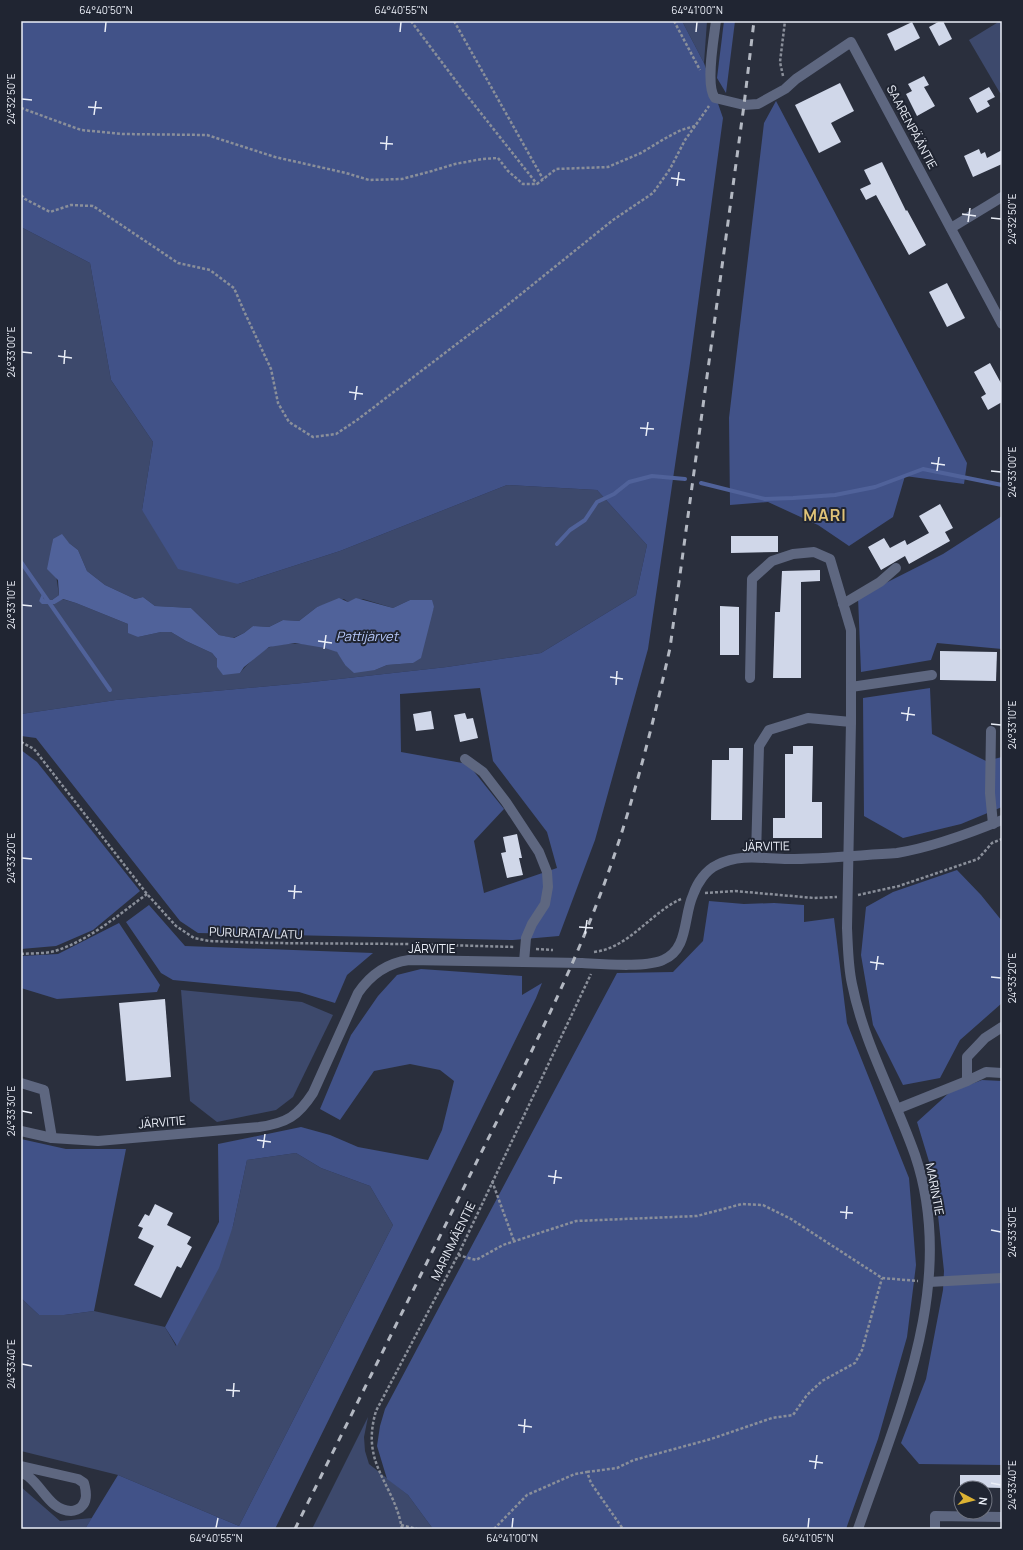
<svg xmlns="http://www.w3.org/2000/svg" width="1023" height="1550" viewBox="0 0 1023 1550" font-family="Manrope,sans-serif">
<rect width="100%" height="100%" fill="#2a2f3d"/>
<g fill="#3d496c" fill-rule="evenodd">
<path d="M682,21H707L704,63Z"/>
<path d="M1000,21H1002V92L1000,93L969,40Z"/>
<path d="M21,227L90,263L111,380L153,442L142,510L238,584L340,551L507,485L597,490L647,545L636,595L541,653L447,667L303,683L116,700L21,714ZM53,539L69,543L78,550L87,571L105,585L135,599L143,597L155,606L191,608L219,635L233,638L244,633L253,626L269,627L283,620L299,621L317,607L344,599L348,602L363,599L393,608L410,600L434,607L413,663L387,665L375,670L345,665C343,661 340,655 337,652C327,644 282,641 270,647C262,650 245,666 240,673L217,667V659L212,653L186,641L171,632H161L138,637L128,624L76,603L62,599L55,604L39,601L43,595L44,599L52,600L59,595L52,548Z"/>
<path d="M181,990L302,1002L333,1015L293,1097L276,1110L217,1122L190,1101Z"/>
<path d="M296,1153L321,1168L370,1186L393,1225L239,1526L118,1475L21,1451V1298L39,1315H64L94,1311L165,1327L176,1346L233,1226L247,1160Z"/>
<path d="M368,1417L364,1437L365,1451L369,1464L408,1495L433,1529H312Z"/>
<path d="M21,1487L60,1521L92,1518L85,1529H21Z"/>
</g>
<g fill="#415288" fill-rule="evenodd">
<path d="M21,21H682L704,63L723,118L690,363L648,649L595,840L559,936L513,940L198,933L180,921L36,738L21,736V714L116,700L303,683L447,667L541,653L636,595L647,545L597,490L507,485L340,551L238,584L178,569L142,510L153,442L111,380L90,263L21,227ZM480,688L493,761L547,832L557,868L484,893L474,841L504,809L468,764L401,752L400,694Z"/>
<path d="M724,21H735L726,93L717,78Z"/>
<path d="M776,101L967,463L964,484L905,476L893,517L849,546L818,525L768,502L730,505L729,418L764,123Z"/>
<path d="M1002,516V649L937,643L931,660L861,672L858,597L943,554Z"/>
<path d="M930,688L932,734L986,761L1002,757V807L961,824L903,838L864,816L863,698Z"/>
<path d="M21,750L37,762L140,891L93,930L56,946L21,949Z"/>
<path d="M957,870L981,895L1002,921V1003L960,1040L940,1078L903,1085L873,1025L861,955L866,907L893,892Z"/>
<path d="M709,901L744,904L774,903L804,905V922L834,918L847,1023L909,1178L916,1265L907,1337L878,1439L846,1529H433L408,1495L387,1479L377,1446L380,1426L385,1409L617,973L673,972L703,941Z"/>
<path d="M149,905L185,946L373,953L347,975L335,1003L299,992L173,980L161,973L126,922Z"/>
<path d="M119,923L160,985L157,992L57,999L21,988V956L58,954Z"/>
<path d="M421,969L522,976V995L542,983L536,998L275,1529H85L118,1475L239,1526L393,1225L370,1186L321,1168L296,1153L247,1160L233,1226L219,1268L177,1346L165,1327L219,1222L218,1144L301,1127L330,1135L358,1147L428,1160L442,1130L454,1081L440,1070L410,1064L374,1071L340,1120L320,1109L351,1035L378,996L397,975Z"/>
<path d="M982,1080L1002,1081V1465L919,1464L901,1443L926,1379L943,1290L944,1271L934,1178L917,1122L950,1092Z"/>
<path d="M21,1139L66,1149H126L94,1311L64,1315H39L21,1298Z"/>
</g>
<path fill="#50629a" d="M62,534L69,543L78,550L87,571L105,585L135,599L143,597L155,606L191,608L219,635L234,638L244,633L253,626L269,627L283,620L299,621L317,607L339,598L348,602L356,598L393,608L410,600H432L434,607L421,658L413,663L387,665L375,670L354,673L345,665L337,652L325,648L295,643L269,647L244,667L240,673L223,675L217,667V659L212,653L186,641L171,632H161L138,637L128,633V624L76,603L63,599L55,604H42L39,601L42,594L44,599L52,600L59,595L58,580L47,569L53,539Z"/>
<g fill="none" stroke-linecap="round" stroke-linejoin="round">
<g stroke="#50629a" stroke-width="4">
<path d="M701,483L765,499L793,498L835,495L875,487L923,469L1002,485"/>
<path d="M557,544L570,530L585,520L597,502L614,494L629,482L652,476L685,479"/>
<path d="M21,562L110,690"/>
</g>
</g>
<g fill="#d0d7e9">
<path d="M940,21H943L952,39L939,46L929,27Z"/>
<path d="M912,22L920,38L895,51L887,34Z"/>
<path d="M924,76L929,85L924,87L935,106L917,116L906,94L912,91L908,84Z"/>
<path d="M840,83L854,111L831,123L841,142L819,153L795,105Z"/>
<path d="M989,87L995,97L987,101L990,106L977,113L969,98Z"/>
<path d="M979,149L981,154L985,152L987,158L1002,150V164L973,177L964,156Z"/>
<path d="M882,162L906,211L907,210L926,245L909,255L876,195L866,200L860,189L871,184L864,170Z"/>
<path d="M947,283L965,318L947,327L929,292Z"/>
<path d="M990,363L1002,385V402L988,410L981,397L986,394L974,372Z"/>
<path d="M940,504L953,528L945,532L950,541L909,564L905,556L881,570L868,547L884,538L890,548L905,540L907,545L929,533L919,516Z"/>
<path d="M731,536H778V552L731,553Z"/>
<path d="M820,570V581L801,582V678H773L775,612H780L782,571Z"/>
<path d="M720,606L739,607V655H720Z"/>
<path d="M940,651L997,652L996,681L940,680Z"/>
<path d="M431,711L434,729L416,731L413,714Z"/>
<path d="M465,713L467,719L473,718L478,738L460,742L454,715Z"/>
<path d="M793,746H813L812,802H822V838H773V818H785V754H793Z"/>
<path d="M729,748H743L742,820H711L712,760H729Z"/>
<path d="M517,834L522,858H519L523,875L507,878L501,853L506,852L503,837Z"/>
<path d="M165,999L171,1077L126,1081L119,1003Z"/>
<path d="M155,1204L173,1213L167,1225L191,1237L187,1244L192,1247L181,1268L177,1266L161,1298L134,1285L154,1246L138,1238L143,1228L138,1226L145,1214L149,1216Z"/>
<path d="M960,1475H1002V1488L960,1487Z"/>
</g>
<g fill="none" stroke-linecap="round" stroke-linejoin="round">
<g stroke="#8a8f9a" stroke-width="2.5" stroke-dasharray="3 2" stroke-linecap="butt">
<path d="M411,21L465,93L537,184"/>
<path d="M454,21L543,179"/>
<path d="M674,21L700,70"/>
<path d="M783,76L780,62L785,21"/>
<path d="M21,108L81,130L122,134L207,135L275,157L346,173L369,180L402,179L432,171L455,164L482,159L498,158L508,171L523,184H537L556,169L608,167L641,153L664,139L681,130L695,126L709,106"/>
<path d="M21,195L25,199L50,212L71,205L93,206L178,263L210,270L234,288L244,311L271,369L278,403L289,422L313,437L336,434L357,420L500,311L613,220L653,193L670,169L685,140L695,126"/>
<path d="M21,742L34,749L147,894L176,926L194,938L209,941L266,943L407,944L515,947"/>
<path d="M705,893L735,891L814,898L837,897"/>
<path d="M858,895L899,886L978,859L992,843L1002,839"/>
<path d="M536,949L553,950"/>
<path d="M594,952C629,948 650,913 681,899"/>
<path d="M21,954C32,953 45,954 55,951C90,940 118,915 147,894"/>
<path d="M492,1181L514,1241"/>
<path d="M458,1255L476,1260L503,1245L576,1221L697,1216L742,1204L763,1205L791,1219L882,1278L918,1281"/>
<path d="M587,1472L617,1468L634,1460L711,1439L772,1418L793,1415L807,1395L822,1381L855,1363L862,1350L882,1278"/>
<path d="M401,1525L417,1529"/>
<path d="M402,1529C394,1482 360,1465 376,1411L458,1255L591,974"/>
<path d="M494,1529L527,1495L575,1474L587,1472L591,1483L623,1529"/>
</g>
<g stroke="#5e6780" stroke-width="10">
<path d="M716,21C714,37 705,86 715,98L744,105L758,104L785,89L796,79L851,42L1002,324"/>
<path d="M951,228L1002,197"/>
<path d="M843,604L880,582L896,568"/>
<path d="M750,678L752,579L772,561L793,554L814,552L830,559L851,630V722L847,928C848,947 848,966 852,984C864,1044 895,1098 915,1155C958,1282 899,1410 858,1529"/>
<path d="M851,687L932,675"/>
<path d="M991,731L990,793L993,824"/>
<path d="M465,759L483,772L506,802L539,852L547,872L548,887L545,904L532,924L526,938L524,962"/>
<path d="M756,856L759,746L769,730L808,718L851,722"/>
<path d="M967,1081V1057L985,1038L1002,1027"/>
<path d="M21,1083L44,1090L52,1138"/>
<path d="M897,1109L967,1081L986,1072L1002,1073"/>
<path d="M21,1131L52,1138L98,1141L259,1127C287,1123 298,1116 313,1093L358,993C371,974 387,963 409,960C467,961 524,962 582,963C601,964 646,968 663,960C689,949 683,917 693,895C697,883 706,870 717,865C741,853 764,859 788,859C824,859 861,855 897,853C933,847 968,834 1002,820"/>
<path d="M929,1282L1002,1278"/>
<path d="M21,1466L78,1479L84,1483C86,1490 88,1500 82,1506C80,1509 74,1511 71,1511C51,1511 43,1488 29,1477C27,1475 24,1474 21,1473"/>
<path d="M935,1529V1516L1002,1517"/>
</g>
<path stroke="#b3b8c2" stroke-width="3" stroke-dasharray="7 7" stroke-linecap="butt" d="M295,1529C356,1405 418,1281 479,1157C527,1061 577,964 612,862C636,792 654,720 670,648L744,105L754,21"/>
</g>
<path fill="none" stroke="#eaeef7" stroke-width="1.5" d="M105,32L106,22M400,32L401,22M696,32L697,22M22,99L32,100M88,107L102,108M94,115L96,101M380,143L393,144M386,150L387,136M671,178L685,180M677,186L679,172M962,214L976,216M991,218L1001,219M968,222L970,208M22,352L32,353M58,356L72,358M64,364L65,350M349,392L363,394M355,400L357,386M640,428L654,429M646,436L648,422M931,463L945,465M937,471L939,457M991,471L1001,472M22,605L32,606M318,641L332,643M324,649L326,635M610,677L623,679M616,685L617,671M901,713L915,715M907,721L909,707M991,724L1001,725M22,858L32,859M288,891L302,892M294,899L295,885M579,927L593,928M585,934L587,920M870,962L884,964M876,970L878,956M991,977L1001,978M22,1111L32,1113M257,1140L271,1142M263,1148L265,1134M548,1176L562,1178M554,1184L556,1170M840,1212L853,1213M846,1219L847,1206M991,1230L1001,1232M22,1364L32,1366M226,1390L240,1391M233,1397L234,1383M518,1425L532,1427M524,1433L525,1419M809,1461L823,1463M815,1469L817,1455M991,1483L1001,1485M216,1528L218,1518M512,1528L513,1518M808,1528L809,1518"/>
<g text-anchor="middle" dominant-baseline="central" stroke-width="4" stroke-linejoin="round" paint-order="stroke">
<g font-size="12" fill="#eaeef7" stroke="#202532">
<text transform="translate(912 127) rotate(62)">SAARENPÄÄNTIE</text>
<text transform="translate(766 846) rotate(-1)">JÄRVITIE</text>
<text transform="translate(256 933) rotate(2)">PURURATA/LATU</text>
<text x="432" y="948">JÄRVITIE</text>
<text transform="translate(162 1122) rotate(-5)">JÄRVITIE</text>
<text transform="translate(935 1189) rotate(79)">MARINTIE</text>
<text transform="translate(453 1241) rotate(-64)">MARINMÄENTIE</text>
</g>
<g font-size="13" font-style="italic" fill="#b8cafc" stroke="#202532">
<text x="367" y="636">Pattijärvet</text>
</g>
<g font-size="16" font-weight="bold" letter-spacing="1" fill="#e0c378" stroke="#202532">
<text x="825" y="515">MARI</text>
</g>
</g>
<rect width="1023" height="1550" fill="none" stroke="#202532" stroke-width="44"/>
<g transform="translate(973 1500) rotate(97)"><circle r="19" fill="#202532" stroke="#717581"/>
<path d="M0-3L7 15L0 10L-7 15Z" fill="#dcb233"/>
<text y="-6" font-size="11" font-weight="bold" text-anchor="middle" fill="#eaeef7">N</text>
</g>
<rect x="22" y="22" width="979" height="1506" fill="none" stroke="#eaeef7" stroke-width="1.5"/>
<g font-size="10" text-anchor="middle" fill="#eaeef7">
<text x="106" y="14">64°40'50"N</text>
<text x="401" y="14">64°40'55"N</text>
<text x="697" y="14">64°41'00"N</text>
<text transform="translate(11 99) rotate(-90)" y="4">24°32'50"E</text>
<text transform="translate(1012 219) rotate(-90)" y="4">24°32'50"E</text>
<text transform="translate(11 352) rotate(-90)" y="4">24°33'00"E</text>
<text transform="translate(1012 472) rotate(-90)" y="4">24°33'00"E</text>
<text transform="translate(11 605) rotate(-90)" y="4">24°33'10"E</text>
<text transform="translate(1012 725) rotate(-90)" y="4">24°33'10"E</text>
<text transform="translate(11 858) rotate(-90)" y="4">24°33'20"E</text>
<text transform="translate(1012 978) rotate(-90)" y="4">24°33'20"E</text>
<text transform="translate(11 1111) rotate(-90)" y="4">24°33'30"E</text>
<text transform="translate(1012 1232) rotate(-90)" y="4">24°33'30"E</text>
<text transform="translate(11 1364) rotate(-90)" y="4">24°33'40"E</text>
<text transform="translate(1012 1485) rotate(-90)" y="4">24°33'40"E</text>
<text x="216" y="1542">64°40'55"N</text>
<text x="512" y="1542">64°41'00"N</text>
<text x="808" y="1542">64°41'05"N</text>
</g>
</svg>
